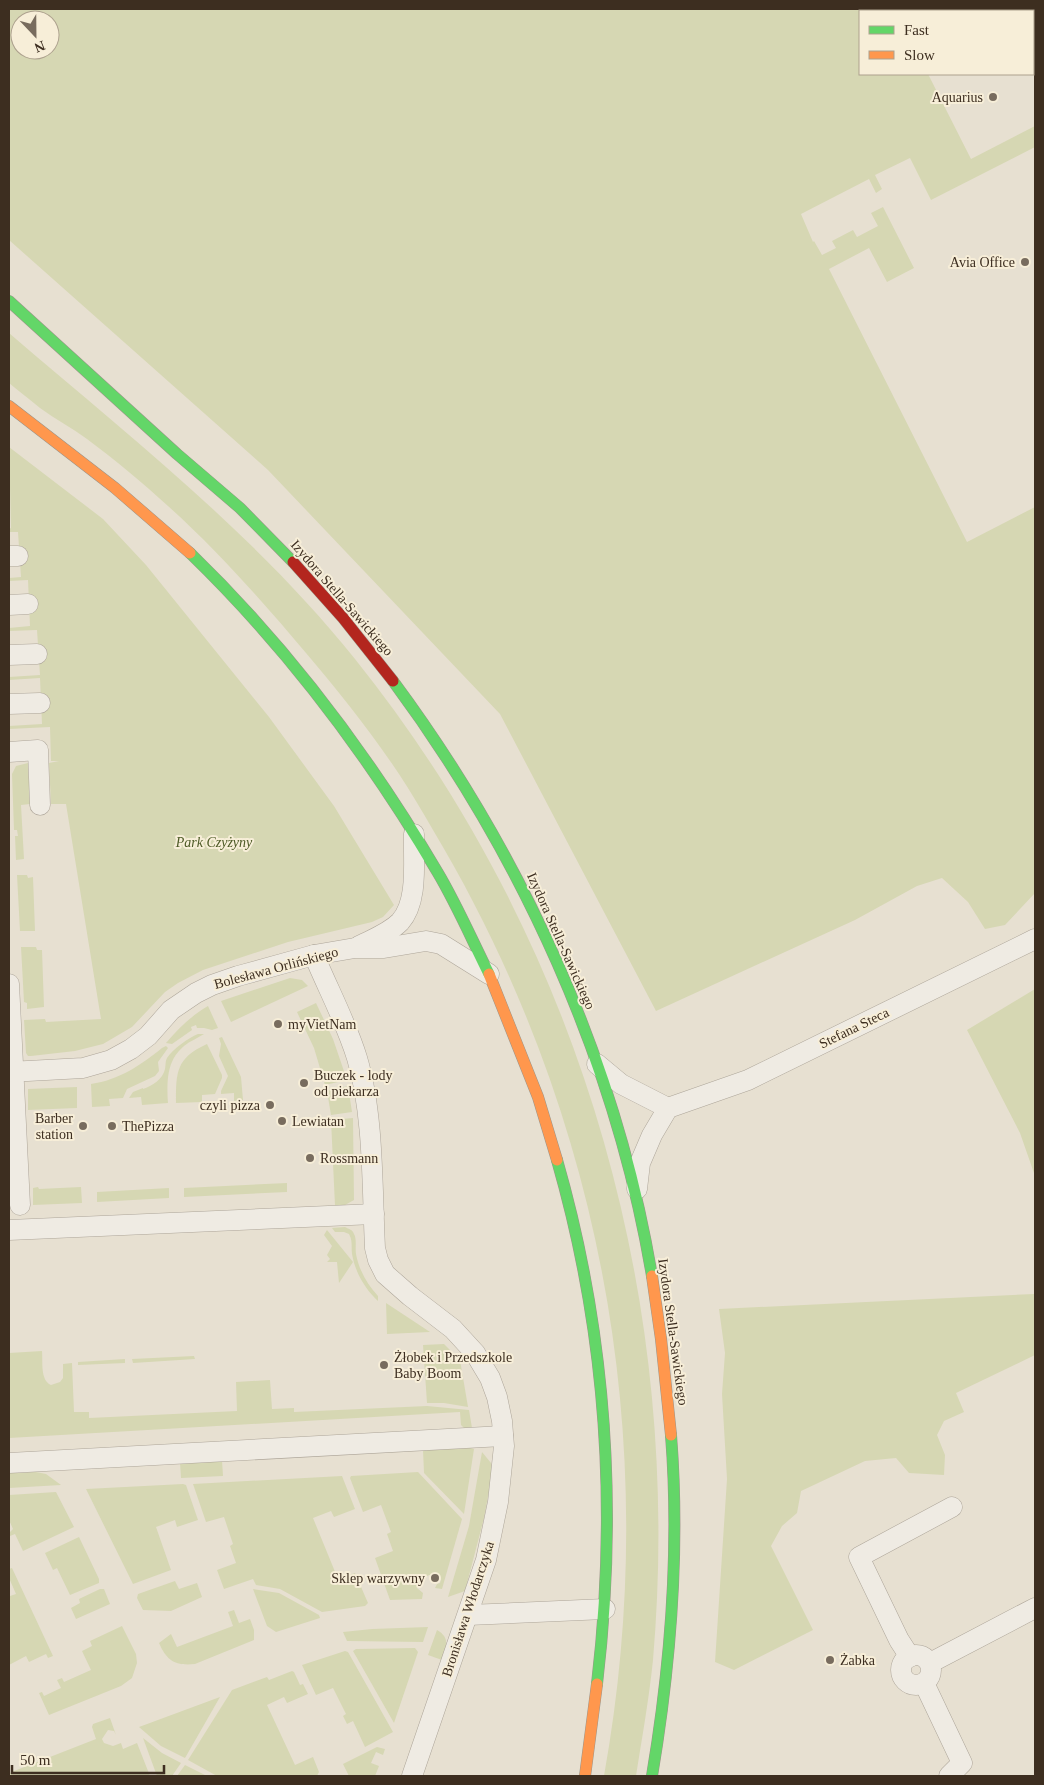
<svg xmlns="http://www.w3.org/2000/svg" width="1044" height="1785" viewBox="0 0 1044 1785" font-family="'Times New Roman',serif">
<rect width="100%" height="100%" fill="#e7e0d1"/>
<g fill="#d6d7b3" fill-rule="evenodd">
<path d="M9,9H875L876,11H860V74H928L971,159L1035,126V147L931,200L910,158L875,175L882,189L876,193L869,179L801,214L813,242L814,241L822,255L836,248L832,241L853,230L857,237L878,226L871,213L883,207L914,268L887,282L869,248L829,269L967,542L1035,507V893L1005,925L985,929L968,902L942,878L917,886L855,920L656,1011L500,714L268,470L9,240ZM20,20H50V50H20Z"/>
<path d="M9,333C129,436 256,535 355,659C582,942 684,1301 653,1660C649,1699 642,1738 636,1776H604C663,1448 604,1116 433,830C422,811 411,792 399,774C371,732 339,692 306,653C263,602 218,551 168,506C143,483 115,460 87,439C72,428 55,419 40,408C30,400 19,391 9,383Z"/>
<path d="M9,447L103,519L146,565L269,717L334,806L394,905L383,917L372,922L288,942L203,970L178,983L165,992L132,1027L103,1044L75,1051L31,1056H28L26,1053L24,1020L45,1019L46,1022L101,1019L66,804H51L49,763L59,761H51L50,727L9,729V726L42,724L40,678L9,680V677L40,675L37,630L9,631V628L30,626L28,580L9,581V578L21,577L18,532H9V529L11,528Z"/>
<path d="M28,763L30,804L21,805L24,859L16,860L15,836H18L17,830H14L12,774L16,766Z"/>
<path d="M17,875H27L28,878L33,877L35,931H20Z"/>
<path d="M36,947L37,950H42L44,1007L27,1009V1003L24,1002L21,947Z"/>
<path d="M290,978L302,980L308,986L231,1022L221,1001Z"/>
<path d="M1035,989V1176L1020,1133L967,1030Z"/>
<path d="M316,1003L333,1039L347,1080L325,1085L314,1048L297,1012Z"/>
<path d="M208,1006L218,1028L212,1030L204,1028H197L196,1025L191,1027L192,1030L172,1044L166,1043C179,1028 191,1016 208,1006Z"/>
<path d="M198,1034H204C198,1038 190,1041 184,1046C166,1061 167,1082 168,1103L142,1105L141,1097L129,1098L133,1092L143,1088V1089C152,1086 163,1079 165,1069C166,1064 165,1062 167,1058C173,1049 188,1038 198,1034Z"/>
<path d="M222,1037L241,1077L243,1100L234,1101V1093L221,1094V1091L228,1076L219,1056L221,1044L219,1038Z"/>
<path d="M207,1044L222,1075V1078L215,1094L202,1095V1102L176,1103C176,1072 176,1058 207,1044Z"/>
<path d="M166,1046L168,1048L158,1062L159,1071L155,1076L127,1089L123,1098L109,1099L110,1106L92,1107L91,1084C119,1080 141,1065 162,1048Z"/>
<path d="M348,1086L352,1112L331,1115L327,1091Z"/>
<path d="M77,1087V1108L28,1110V1089Z"/>
<path d="M353,1118L354,1200L345,1205L335,1206L331,1120Z"/>
<path d="M287,1183V1192L184,1197V1188Z"/>
<path d="M38,1187L39,1189L81,1187L82,1203L33,1205V1188Z"/>
<path d="M169,1188V1198L97,1202V1192Z"/>
<path d="M345,1227C349,1229 353,1230 354,1234C357,1239 355,1248 356,1254C359,1270 367,1284 378,1296V1301C365,1289 355,1272 352,1254C351,1247 353,1241 349,1234L344,1232H335L332,1228Z"/>
<path d="M327,1230L353,1262L339,1283L337,1262H327L330,1259L327,1255L332,1246L324,1235Z"/>
<path d="M1034,1294L1035,1296V1355L956,1393L964,1412L944,1421L937,1435L945,1455L944,1475L909,1473L896,1458L865,1461L801,1491L797,1513L782,1526L771,1546L813,1630L734,1670L715,1662L727,1479L722,1394L725,1353L719,1309Z"/>
<path d="M386,1303L430,1332L387,1334Z"/>
<path d="M444,1344L460,1360L468,1407L444,1403H427L423,1345Z"/>
<path d="M42,1351C43,1362 40,1380 51,1385L60,1382L63,1378V1364L72,1363L74,1412H89V1418L237,1411L236,1382L270,1380L272,1409L294,1408V1412L427,1406L469,1410L472,1428L465,1429L461,1425L460,1412L9,1438V1353Z"/>
<path d="M194,1356L195,1359L133,1363L132,1359Z"/>
<path d="M125,1359V1363L78,1365V1362Z"/>
<path d="M470,1448L474,1449L464,1514L424,1473L423,1450Z"/>
<path d="M482,1452L491,1463L493,1469L484,1518L465,1591L448,1597L469,1526Z"/>
<path d="M222,1460L223,1476L181,1478L180,1462Z"/>
<path d="M36,1472L46,1474L61,1485L9,1488V1473Z"/>
<path d="M418,1472L462,1519L442,1589L435,1588L437,1584L440,1583L441,1579L435,1573L427,1576L417,1588L423,1593L422,1599L390,1600L375,1558L393,1551L387,1534L391,1532L381,1505L363,1512L350,1478L351,1476Z"/>
<path d="M342,1476L355,1509L334,1517L331,1511L313,1518L338,1579L355,1573L368,1603L365,1606L322,1612L280,1589L256,1585L253,1579L224,1589L217,1570L236,1563L230,1546L233,1544L224,1517L206,1522L193,1484Z"/>
<path d="M183,1484L186,1485L198,1520L177,1527L175,1520L156,1527L171,1570L133,1584L86,1489Z"/>
<path d="M56,1492L74,1527L23,1551L15,1534L10,1536L9,1533L13,1529L9,1520V1495Z"/>
<path d="M79,1537L99,1579V1583L70,1595L57,1568L53,1570L45,1553Z"/>
<path d="M12,1568L53,1656L48,1658L46,1654L29,1662L26,1656L9,1665V1593L10,1596L16,1594L9,1578V1569Z"/>
<path d="M175,1581L179,1589L197,1583L202,1597L171,1611L143,1610L137,1598L138,1594Z"/>
<path d="M100,1589H104L110,1604L76,1619L71,1608L80,1603L79,1599Z"/>
<path d="M253,1589L279,1593L319,1615L320,1618L276,1632L267,1626Z"/>
<path d="M234,1610L239,1623L250,1619L254,1630V1640L195,1664C175,1666 167,1661 159,1643L171,1634L177,1647L233,1626L228,1612Z"/>
<path d="M122,1626L136,1654L137,1663L132,1678L121,1686L49,1715L39,1693L42,1692L44,1696L61,1688L57,1680L62,1678L64,1682L91,1670L82,1651L92,1646L90,1641Z"/>
<path d="M428,1627L423,1642L347,1641L343,1632L372,1629Z"/>
<path d="M437,1630C451,1638 446,1647 442,1660L428,1655Z"/>
<path d="M415,1648L418,1652L394,1723L353,1651L356,1649Z"/>
<path d="M345,1651L348,1652L393,1732L365,1747L353,1721L347,1724L343,1716L346,1714L333,1688L316,1695L302,1665Z"/>
<path d="M292,1671L294,1672L300,1685L303,1684L308,1694L287,1703L284,1697L267,1705L295,1765L313,1757L319,1772L317,1776H217L188,1760L232,1690L267,1677L269,1680Z"/>
<path d="M220,1697L185,1758L161,1746L139,1727Z"/>
<path d="M110,1718L116,1735L114,1731L108,1730L102,1739L104,1743L113,1746L121,1743L123,1749L137,1743L150,1776H9V1773L96,1739L92,1727L93,1724Z"/>
<path d="M143,1738L162,1753L181,1763L172,1776H157Z"/>
<path d="M377,1747L385,1749L383,1755L376,1752L371,1763L379,1766L375,1776H349L343,1764Z"/>
<path d="M185,1765L207,1776H177Z"/>
</g>
<g fill="none" stroke-linecap="round" stroke-linejoin="round">
<defs>
<g id="street">
<path d="M9,556H18"/>
<path d="M9,605L28,604"/>
<path d="M9,655L37,654"/>
<path d="M9,704L40,703"/>
<path d="M9,752L38,750L40,805"/>
<path d="M359,946C373,939 389,933 400,922C419,901 413,860 414,834"/>
<path d="M314,955C328,989 346,1022 357,1058C374,1115 372,1188 375,1248L378,1260L385,1274L410,1296L453,1329L475,1353L490,1378L497,1397L502,1421L504,1446L498,1502L486,1560L412,1776"/>
<path d="M9,984L20,1205"/>
<path d="M597,1064L621,1084L668,1108"/>
<path d="M9,1072L83,1068L111,1060L131,1049L148,1036L171,1010L196,993L212,985L238,976L314,955L355,948H384L426,941L441,944L489,974"/>
<path d="M637,1189L640,1163L652,1135L668,1108L748,1080L1035,939"/>
<path d="M9,1230L374,1214"/>
<path d="M9,1463L503,1436"/>
<path d="M468,1615L605,1609"/>
<circle cx="916" cy="1670" r="15"/>
<path d="M910,1657L899,1640L859,1557L952,1507"/>
<path d="M930,1663L1035,1608"/>
<path d="M924,1683L962,1763L949,1776"/>
</g>
<g id="fast">
<path d="M9,301L177,454L240,508L293,562"/>
<path d="M190,553C287,647 369,756 438,873C457,905 472,940 489,974"/>
<path d="M393,681C522,855 616,1061 652,1276"/>
<path d="M557,1160C607,1334 618,1506 597,1684"/>
<path d="M652,1776C671,1663 680,1550 671,1435"/>
</g>
<g id="slow">
<path d="M9,406L115,488L190,553"/>
<path d="M489,974L538,1097L557,1160"/>
<path d="M652,1276L661,1339L671,1435"/>
<path d="M585,1776L597,1684"/>
</g>
<path id="jam" d="M293,562L343,618L393,681"/>
</defs>
<use href="#street" stroke="#ada599" stroke-width="21"/>
<use href="#fast" stroke="#9c958a" stroke-width="12"/>
<use href="#slow" stroke="#9c958a" stroke-width="12"/>
<use href="#jam" stroke="#9c958a" stroke-width="12"/>
<use href="#street" stroke="#efebe3" stroke-width="20"/>
<use href="#fast" stroke="#63d668" stroke-width="11"/>
<use href="#slow" stroke="#ff974d" stroke-width="11"/>
<use href="#jam" stroke="#b3261e" stroke-width="11"/>
</g>
<g fill="#786c5e" stroke="#f7eed8" stroke-width="2">
<circle cx="993" cy="97" r="5"/>
<circle cx="1025" cy="262" r="5"/>
<circle cx="278" cy="1024" r="5"/>
<circle cx="304" cy="1083" r="5"/>
<circle cx="270" cy="1105" r="5"/>
<circle cx="282" cy="1121" r="5"/>
<circle cx="83" cy="1126" r="5"/>
<circle cx="112" cy="1126" r="5"/>
<circle cx="310" cy="1158" r="5"/>
<circle cx="384" cy="1365" r="5"/>
<circle cx="435" cy="1578" r="5"/>
<circle cx="830" cy="1660" r="5"/>
</g>
<g text-anchor="middle" dominant-baseline="central" stroke-width="4" stroke-linejoin="round" paint-order="stroke">
<g font-size="14" fill="#3d2e20" stroke="#f7eed8" text-anchor="start">
<text x="983" y="97" text-anchor="end">Aquarius</text>
<text x="1015" y="262" text-anchor="end">Avia Office</text>
<text x="288" y="1024">myVietNam</text>
<text x="314" y="1075">Buczek - lody<tspan x="314" dy="16">od piekarza</tspan></text>
<text x="260" y="1105" text-anchor="end">czyli pizza</text>
<text x="73" y="1118" text-anchor="end">Barber<tspan x="73" dy="16">station</tspan></text>
<text x="292" y="1121">Lewiatan</text>
<text x="122" y="1126">ThePizza</text>
<text x="320" y="1158">Rossmann</text>
<text x="394" y="1357">Żłobek i Przedszkole<tspan x="394" dy="16">Baby Boom</tspan></text>
<text x="425" y="1578" text-anchor="end">Sklep warzywny</text>
<text x="840" y="1660">Żabka</text>
</g>
<g font-size="14" fill="#3d2e20" stroke="#f7eed8">
<text transform="translate(342 598) rotate(49)">Izydora Stella-Sawickiego</text>
<text transform="translate(561 941) rotate(66)">Izydora Stella-Sawickiego</text>
<text transform="translate(276 968) rotate(-15)">Bolesława Orlińskiego</text>
<text transform="translate(854 1028) rotate(-26)">Stefana Steca</text>
<text transform="translate(673 1332) rotate(82)">Izydora Stella-Sawickiego</text>
<text transform="translate(468 1609) rotate(-72)">Bronisława Włodarczyka</text>
</g>
<g font-size="14" font-style="italic" fill="#4d5a26" stroke="#f7eed8">
<text x="214" y="842">Park Czyżyny</text>
</g>
</g>
<rect width="1044" height="1785" fill="none" stroke="#3d2e20" stroke-width="20"/>
<rect x="859" y="10" width="175" height="65" fill="#f7eed8" stroke="#ada18e"/>
<rect x="869" y="26" width="25" height="8" fill="#63d668" stroke="#ada18e"/>
<text x="904" y="35" font-size="15" fill="#3d2e20">Fast</text>
<rect x="869" y="51" width="25" height="8" fill="#ff974d" stroke="#ada18e"/>
<text x="904" y="60" font-size="15" fill="#3d2e20">Slow</text>
<g transform="translate(35 35) rotate(158)"><circle r="24" fill="#f7eed8" stroke="#ada18e"/>
<path d="M0-4L9 19L0 12L-9 19Z" fill="#786c5e"/>
<text y="-8" font-size="14" font-weight="bold" text-anchor="middle" fill="#3d2e20">N</text>
</g>
<path d="M12 1765v8h152v-8" fill="none" stroke="#3d2e20" stroke-width="2.5"/>
<text x="20" y="1765" font-size="15" fill="#3d2e20" stroke="#f7eed8" stroke-width="4" paint-order="stroke">50 m</text>
</svg>
